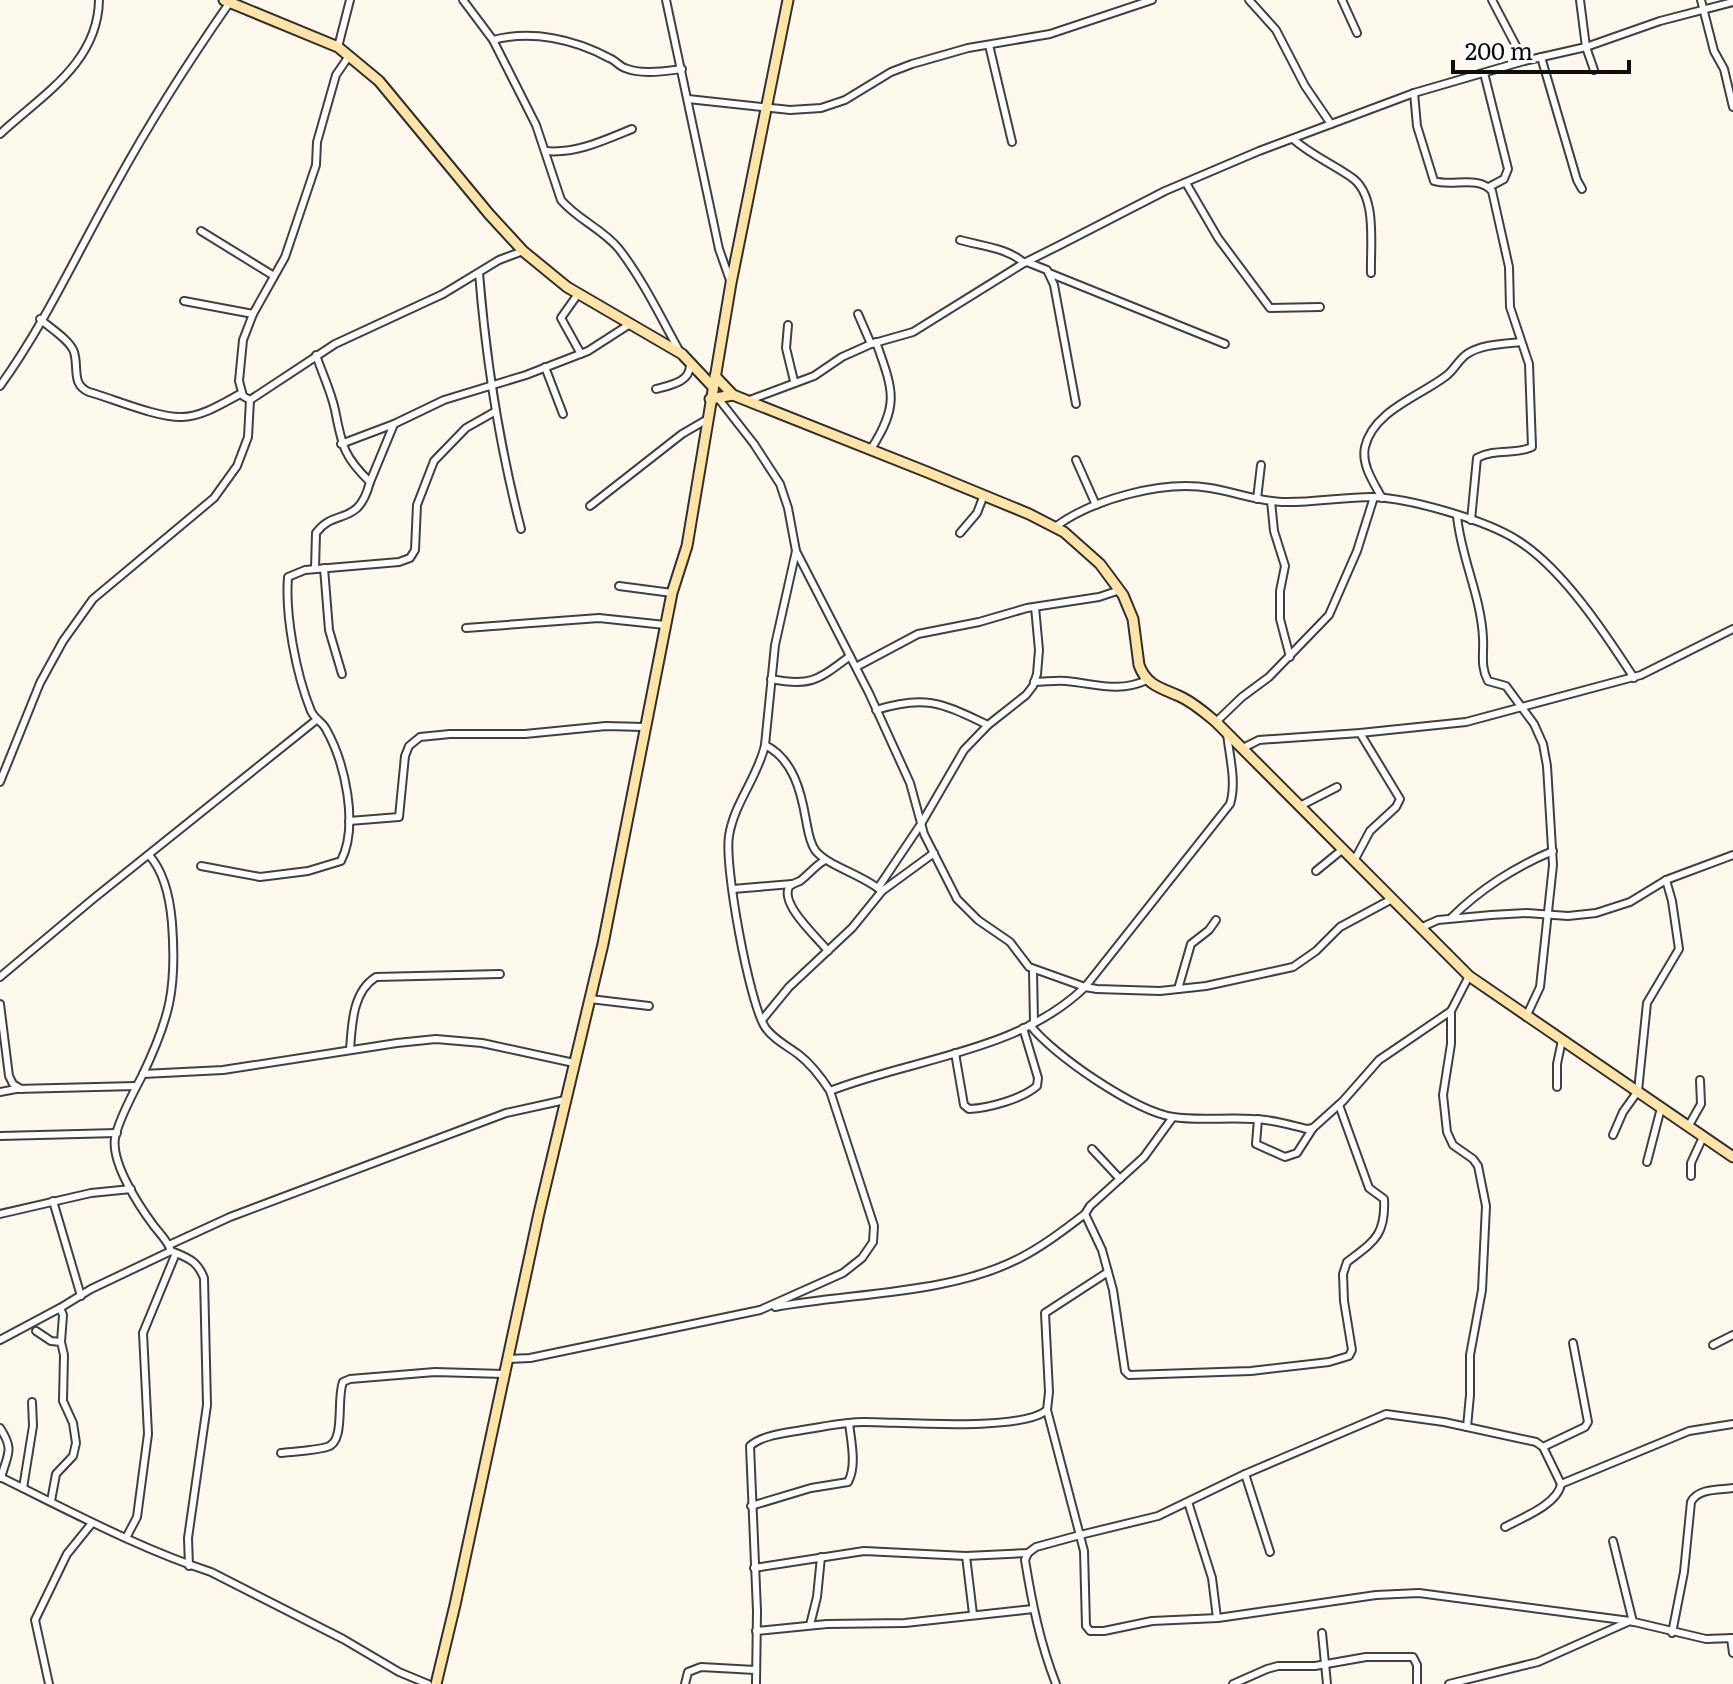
<svg xmlns="http://www.w3.org/2000/svg" width="1733" height="1684" viewBox="0 0 1733 1684" font-family="Literata,serif">
<rect width="100%" height="100%" fill="#fff8ed"/>
<g fill="none" stroke-linecap="round" stroke-linejoin="round">
<defs>
<g id="minor">
<path d="M463,0L493,40L536,125L561,200C578,220 603,229 619,249C643,280 661,318 680,352"/>
<path d="M666,0L719,249L731,283"/>
<path d="M1249,0L1276,30L1305,86L1331,124"/>
<path d="M1342,0L1357,33"/>
<path d="M1492,0L1524,61"/>
<path d="M1580,0L1586,47L1594,70"/>
<path d="M1701,0L1714,51L1724,69L1733,107"/>
<path d="M493,40C532,30 574,39 609,58C615,60 619,66 625,68C641,75 665,71 682,69"/>
<path d="M989,45L1012,142"/>
<path d="M338,47L350,0"/>
<path d="M349,56L336,75L317,142L316,165L285,257L253,314L243,340L239,381L243,396L250,400L335,344L443,294L499,260L523,251"/>
<path d="M1541,57L1577,180L1582,189"/>
<path d="M1484,73L1508,169L1504,179L1489,187"/>
<path d="M1414,93L1417,126L1434,181C1452,187 1478,175 1492,191L1509,267L1510,307L1529,364L1532,447C1515,455 1496,448 1477,458L1471,520"/>
<path d="M688,99L790,110L821,108L845,100L891,72L912,64L968,48L1050,34L1152,0"/>
<path d="M0,134C42,95 98,63 99,0"/>
<path d="M1293,139C1311,155 1331,163 1351,177C1378,195 1370,245 1371,273"/>
<path d="M546,151C576,154 605,140 632,129"/>
<path d="M1186,183L1218,238L1270,308L1320,307"/>
<path d="M201,231L274,276"/>
<path d="M960,240C981,246 1008,248 1024,263"/>
<path d="M1027,262L1047,270L1054,285L1076,404"/>
<path d="M479,273C486,361 499,444 521,529"/>
<path d="M1049,273L1225,344"/>
<path d="M578,294L561,318L581,354"/>
<path d="M184,301L253,314"/>
<path d="M858,314L871,344"/>
<path d="M40,319C50,328 70,340 74,352C79,369 71,384 89,392C114,399 158,418 182,417C202,417 225,402 242,393"/>
<path d="M788,325L786,348L794,381"/>
<path d="M545,367L563,414"/>
<path d="M0,386C45,324 78,251 116,184C150,122 189,61 230,2"/>
<path d="M656,389C671,385 690,382 690,365"/>
<path d="M718,398L754,444L780,484L788,508L796,551L869,693L910,783L924,834L957,899L978,920L1010,942L1029,967L1085,987L1097,989L1160,991L1206,986L1293,967L1316,951L1340,927L1392,899"/>
<path d="M747,401L814,376L842,357L871,344L913,332L1024,263L1060,245L1165,191L1259,151L1414,93L1524,61L1586,47L1660,21L1733,2"/>
<path d="M341,444L394,424L444,400L526,375L588,351L630,324"/>
<path d="M871,449C900,404 893,390 876,342"/>
<path d="M1076,460L1096,505"/>
<path d="M370,482L394,424"/>
<path d="M1382,498C1374,483 1361,465 1365,447C1373,411 1420,396 1446,376C1454,370 1459,359 1467,354C1482,344 1504,344 1521,342"/>
<path d="M1257,499L1261,465"/>
<path d="M1271,501L1274,531L1285,566L1280,591V619L1290,657"/>
<path d="M590,506L682,434L706,420"/>
<path d="M1457,516C1461,558 1481,596 1483,638C1484,654 1480,666 1488,681L1506,686L1534,724L1543,744L1547,766L1553,865L1540,987L1526,1017"/>
<path d="M1055,527C1093,499 1163,480 1210,488C1235,492 1257,501 1282,502C1312,503 1342,497 1372,497C1409,498 1486,520 1517,540C1562,568 1605,633 1634,678"/>
<path d="M960,533L977,513L984,495"/>
<path d="M324,568L329,630L342,674"/>
<path d="M315,569L316,533C335,507 358,528 370,482C343,456 342,445 335,410C331,391 322,373 316,355"/>
<path d="M619,586L672,593"/>
<path d="M466,628L599,618L665,625"/>
<path d="M856,667L918,634L979,622L1027,608L1099,597L1120,590"/>
<path d="M771,679C811,687 818,680 850,656"/>
<path d="M1034,682C1045,682 1056,680 1066,681C1097,684 1118,693 1147,680"/>
<path d="M876,710C927,694 943,704 988,725"/>
<path d="M1216,722L1242,697L1269,677L1329,615L1357,551L1374,497"/>
<path d="M765,745C793,759 801,791 806,820C808,830 809,841 815,850C826,865 860,874 879,889"/>
<path d="M1243,748L1259,740L1360,733L1466,722L1641,675L1733,629"/>
<path d="M0,782L40,683L63,641L93,599L214,498L237,466L248,437L250,400"/>
<path d="M1300,806L1337,787"/>
<path d="M349,821L399,817L405,756L409,746L420,737L450,734H525L606,726L644,727"/>
<path d="M825,860C815,866 809,874 800,881C798,882 791,884 789,887C780,905 818,938 828,951"/>
<path d="M1354,861L1370,831L1396,807L1400,799L1360,733"/>
<path d="M201,866L260,877L308,871L341,861C359,825 345,763 326,729C322,721 315,720 311,711C296,674 285,616 288,577L305,570L399,562L410,558L415,550L417,505L434,461L466,428L496,411"/>
<path d="M1316,871L1343,849"/>
<path d="M878,888L921,824L964,750L988,725L1026,695L1033,686L1037,674L1039,650L1035,607"/>
<path d="M733,889L792,884"/>
<path d="M1451,918C1479,890 1516,866 1553,851"/>
<path d="M1420,928L1438,920L1491,915L1527,913L1568,916L1596,913L1630,902L1666,880L1733,855"/>
<path d="M1033,970L1034,1023"/>
<path d="M0,977L93,899L315,721"/>
<path d="M1178,989L1191,944L1209,930L1216,920"/>
<path d="M590,999L649,1006"/>
<path d="M0,1004L9,1076L13,1084L21,1089"/>
<path d="M1451,1011V1044L1443,1095L1447,1132L1453,1145L1473,1159L1478,1166L1486,1206L1482,1290L1470,1355V1395L1467,1427"/>
<path d="M762,1020L789,987L852,928L882,891L934,853"/>
<path d="M1030,1025C1053,1055 1135,1111 1173,1117C1198,1121 1227,1117 1253,1119C1271,1119 1290,1125 1307,1129L1313,1128L1343,1101L1379,1060L1451,1011L1469,976"/>
<path d="M350,1050C352,1025 352,992 376,977L500,974"/>
<path d="M955,1053L964,1105L969,1109C989,1108 1022,1099 1037,1086L1038,1078L1023,1028"/>
<path d="M143,1074L223,1070L397,1043L436,1039L482,1043L574,1063"/>
<path d="M1557,1087V1064L1562,1040"/>
<path d="M830,1091C914,1058 1018,1052 1085,987L1230,804C1237,782 1229,755 1227,733"/>
<path d="M0,1092L16,1089L136,1086"/>
<path d="M1173,1117L1144,1157L1090,1206L1085,1214L1102,1250L1113,1290L1125,1371L1129,1375L1251,1371L1329,1362L1349,1356L1352,1350L1344,1301L1343,1274L1347,1262C1373,1242 1386,1236 1384,1199L1369,1188L1339,1105"/>
<path d="M1258,1119L1256,1144L1285,1157L1297,1153L1313,1128"/>
<path d="M1688,1127L1701,1104L1700,1080"/>
<path d="M1613,1135L1623,1112L1638,1091L1647,1003L1679,949L1672,901L1666,880"/>
<path d="M0,1136L117,1133"/>
<path d="M1092,1149L1120,1179"/>
<path d="M1647,1162L1661,1108"/>
<path d="M1691,1176V1163L1703,1137"/>
<path d="M53,1201L81,1296"/>
<path d="M0,1214L91,1193L131,1189"/>
<path d="M169,1245L230,1217L506,1113L565,1100"/>
<path d="M176,1253C191,1259 198,1263 204,1278L207,1405L188,1538L189,1566"/>
<path d="M775,1307C851,1293 950,1294 1018,1259C1042,1247 1064,1230 1085,1214"/>
<path d="M60,1308L63,1315L61,1342"/>
<path d="M36,1331L51,1341L61,1342L64,1355L63,1401L73,1423L76,1443L73,1456L56,1474L51,1501"/>
<path d="M0,1340L60,1308L91,1289L171,1251"/>
<path d="M1713,1345L1733,1335"/>
<path d="M507,1359L530,1358L760,1310L843,1273L862,1258L873,1242L874,1226L830,1091C821,1077 811,1064 798,1054C787,1046 772,1038 765,1027C749,1002 724,865 729,836C734,803 758,777 765,745L775,645L796,551"/>
<path d="M1047,1410L1084,1551L1086,1626L1090,1631H1104L1152,1621L1218,1618L1376,1595L1419,1593L1630,1621L1706,1639L1733,1638"/>
<path d="M0,1428C15,1451 7,1454 1,1478"/>
<path d="M1543,1447L1585,1427L1588,1422L1573,1343"/>
<path d="M281,1453C296,1451 313,1451 327,1447C346,1442 336,1399 343,1382L350,1379L435,1372L504,1374"/>
<path d="M1245,1474L1270,1552"/>
<path d="M0,1477C70,1511 138,1548 211,1572L343,1639L399,1672L428,1684"/>
<path d="M23,1488L33,1426L32,1402"/>
<path d="M1188,1502L1212,1578L1217,1618"/>
<path d="M751,1506L811,1488L848,1482C857,1466 851,1441 849,1423"/>
<path d="M1505,1527C1522,1518 1558,1504 1561,1484L1689,1431L1733,1424"/>
<path d="M126,1538L137,1517L148,1434L143,1333L176,1253L171,1251C168,1241 160,1234 154,1226C139,1206 111,1163 115,1138C118,1122 134,1091 142,1076C170,1018 177,988 172,923C170,899 165,873 149,855"/>
<path d="M1613,1541L1633,1622"/>
<path d="M1028,1553L1025,1560C1032,1603 1040,1643 1056,1684"/>
<path d="M966,1556L973,1614"/>
<path d="M754,1568L864,1551L966,1556L1028,1553L1036,1547L1080,1535L1158,1516L1245,1474L1386,1414L1444,1422L1536,1442L1543,1447L1561,1484"/>
<path d="M810,1625L817,1597L821,1557"/>
<path d="M756,1631L827,1624L905,1623L1033,1609"/>
<path d="M1322,1633L1327,1684"/>
<path d="M1672,1633L1684,1572L1691,1502C1698,1488 1719,1490 1733,1488"/>
<path d="M1731,1638L1733,1653"/>
<path d="M49,1684L35,1620L67,1554L92,1523"/>
<path d="M685,1684L688,1672L701,1667L755,1670"/>
<path d="M756,1684L757,1611L750,1446C762,1435 786,1433 802,1430C823,1427 843,1422 864,1422C901,1422 1021,1432 1047,1410L1049,1392L1045,1313L1108,1272"/>
<path d="M1233,1684L1267,1669L1278,1666H1315L1366,1657H1413L1417,1665V1684"/>
<path d="M1449,1684L1538,1662L1630,1621"/>
</g>
<g id="secondary">
<path d="M224,0L338,47L379,81L489,214L523,251L567,287L682,354L713,387"/>
<path d="M715,376L733,395L927,472L1029,514L1064,532L1100,564L1123,595L1133,619L1139,665C1146,685 1161,688 1179,696C1193,702 1205,713 1216,722L1469,976L1733,1157"/>
<path d="M710,399L733,395"/>
<path d="M436,1684L455,1605L539,1213L603,944L672,593L687,546L731,283L788,0"/>
</g>
</defs>
<use href="#minor" stroke="#404040" stroke-width="10"/>
<use href="#secondary" stroke="#2f2f2f" stroke-width="13"/>
<use href="#minor" stroke="#fff" stroke-width="6"/>
<use href="#secondary" stroke="#ffe4a8" stroke-width="9"/>
</g>
<path d="M1453 60v12h176v-12" fill="none" stroke="#0d0d0d" stroke-width="4"/>
<text x="1465" y="60" font-size="24" fill="#0d0d0d" stroke="#ffffff" stroke-width="6" paint-order="stroke">200 m</text>
</svg>
